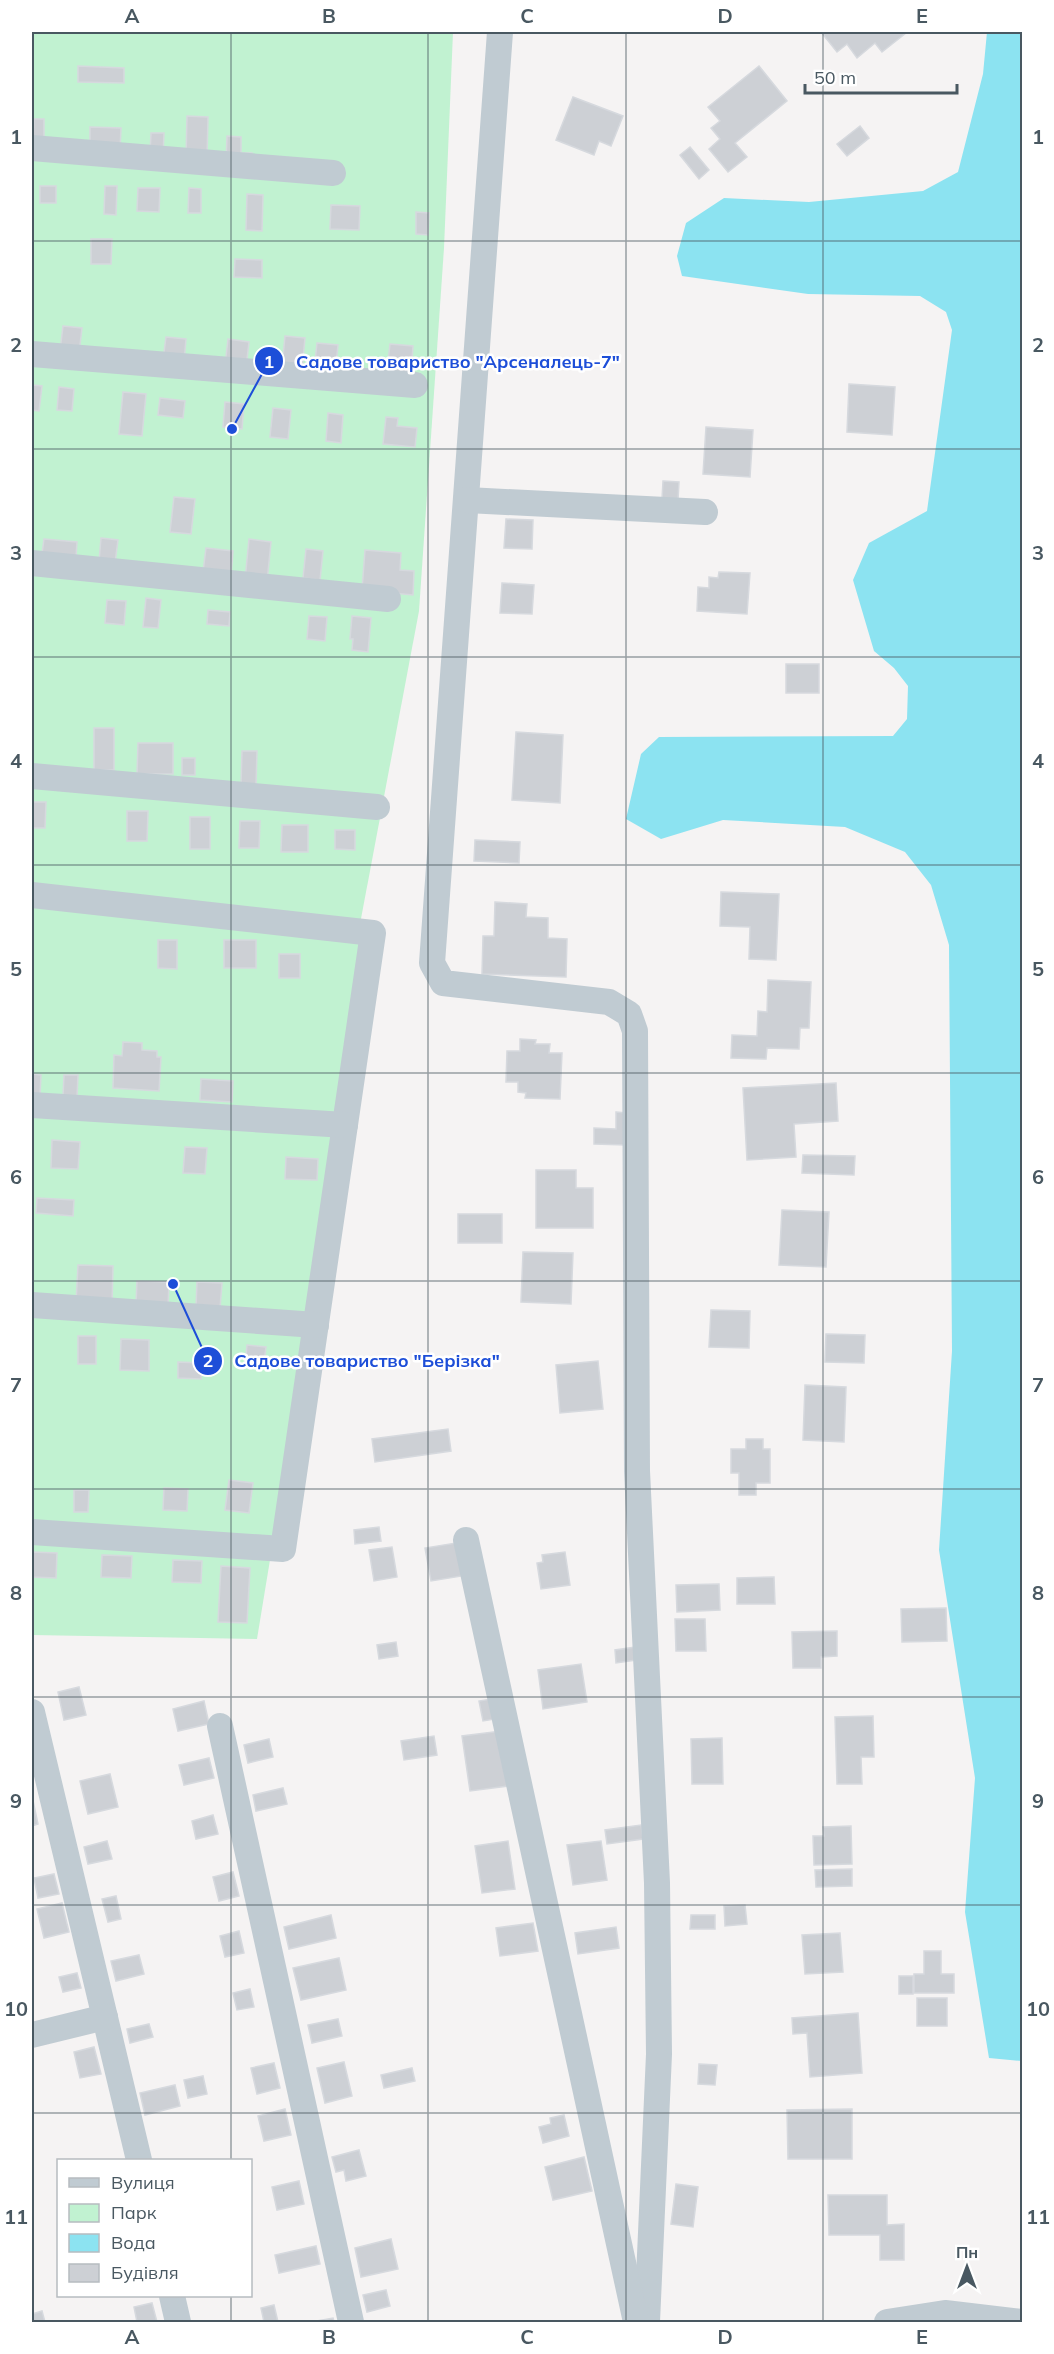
<svg xmlns="http://www.w3.org/2000/svg" width="1054" height="2354" viewBox="0 0 1054 2354" font-family="Mulish,sans-serif">
<rect width="100%" height="100%" fill="#f5f3f3"/>
<g fill="#c1f2d1">
<path d="M32,32H453L444,248L419,611L360,924L32,890Z"/>
<path d="M32,905L373,933L257,1639L32,1635Z"/>
</g>
<path fill="#8ce3f1" d="M987,32H1022V2061L989,2058L965,1912L975,1778L939,1550L952,1351L949,945L931,885L905,852L845,827L723,820L661,839L626,819L641,754L659,737L893,736L907,719L908,686L894,668L874,651L853,580L869,543L927,511L952,330L946,312L920,296L808,294L682,276L677,256L686,223L724,198L809,202L923,191L958,172L983,74Z"/>
<g fill="#cdd0d5" stroke="#d6d9de" stroke-width="1.5">
<path d="M821,32H905L906,33L882,52L875,43L857,58L847,44L837,52Z"/>
<path d="M78,66L124,68V83L78,82Z"/>
<path d="M759,66L787,101L735,143L747,157L728,172L709,149L720,139L711,128L720,121L708,107Z"/>
<path d="M573,97L623,116L611,146L599,141L594,155L556,140Z"/>
<path d="M187,116L208,117L207,158L186,157Z"/>
<path d="M34,119H44V143L33,142Z"/>
<path d="M860,126L869,138L847,156L837,144Z"/>
<path d="M90,127L121,128L120,150H90Z"/>
<path d="M151,133H164L163,156L150,155Z"/>
<path d="M227,136L241,137V153H252V162H226Z"/>
<path d="M690,147L709,170L699,179L680,155Z"/>
<rect x="40" y="186" width="16" height="17"/>
<path d="M105,186H117L116,215L104,214Z"/>
<path d="M138,188H160L159,212L137,211Z"/>
<path d="M189,188L201,189V213H188Z"/>
<path d="M247,194L263,195L262,231L246,230Z"/>
<path d="M331,205L360,206L359,230L330,229Z"/>
<path d="M416,212L429,213L428,235L416,234Z"/>
<path d="M91,239H112L111,264H91Z"/>
<path d="M235,259L262,260V278L234,277Z"/>
<path d="M63,326L82,328L79,353L60,351Z"/>
<path d="M285,336L305,338L302,369L282,367Z"/>
<path d="M166,337L186,339L184,362L163,360Z"/>
<path d="M228,339L249,342L246,368L225,365Z"/>
<path d="M317,343L338,345L335,373L314,371Z"/>
<path d="M390,344L413,346L411,373L387,371Z"/>
<path d="M849,384L895,387L892,435L847,432Z"/>
<path d="M32,385L42,386L39,411L32,410Z"/>
<path d="M59,387L74,389L72,411L57,410Z"/>
<path d="M123,392L146,394L142,436L119,434Z"/>
<path d="M160,398L185,401L183,418L158,415Z"/>
<path d="M225,402L244,404L242,429L223,427Z"/>
<path d="M273,408L291,410L288,439L270,437Z"/>
<path d="M328,413L343,415L341,443L326,441Z"/>
<path d="M386,417L398,418L397,426L417,428L415,447L383,444Z"/>
<path d="M706,427L753,430L750,477L703,474Z"/>
<path d="M663,481L679,482L678,500L662,499Z"/>
<path d="M174,497L195,499L191,534L170,532Z"/>
<path d="M506,519L533,520L532,549L504,548Z"/>
<path d="M101,538L118,540L115,563L99,562Z"/>
<path d="M44,539L77,542L76,557L42,554Z"/>
<path d="M249,539L271,542L267,582L245,580Z"/>
<path d="M206,548L233,551L231,575L203,572Z"/>
<path d="M306,549L323,551L320,580L303,578Z"/>
<path d="M365,550L401,553L400,570L414,571L413,595L362,590Z"/>
<path d="M719,572L750,573L747,614L697,611L698,587L709,588V577L718,578Z"/>
<path d="M502,583L534,585L532,614L500,613Z"/>
<path d="M146,598L161,600L158,628L143,627Z"/>
<path d="M107,600L126,601L124,625L105,623Z"/>
<path d="M208,610L230,612L229,626L207,624Z"/>
<path d="M309,616L327,617L325,641L307,639Z"/>
<path d="M352,616L371,618L368,652L352,650L353,639H350Z"/>
<rect x="786" y="664" width="33" height="29"/>
<rect x="94" y="728" width="20" height="42"/>
<path d="M516,732L563,735L560,803L512,800Z"/>
<path d="M138,743H173V774H137Z"/>
<path d="M242,751H257L256,785L241,784Z"/>
<rect x="182" y="758" width="13" height="17"/>
<path d="M32,802H46L45,828H32Z"/>
<path d="M127,811H148L147,841H127Z"/>
<rect x="190" y="817" width="20" height="32"/>
<path d="M240,821H260L259,848H239Z"/>
<path d="M282,825H308V852H281Z"/>
<path d="M335,830H355V850L335,849Z"/>
<path d="M475,840L520,842L519,863L474,861Z"/>
<path d="M721,892L779,894L776,960L749,959L750,927L720,926Z"/>
<path d="M495,902L527,904L526,917L548,918V938L567,939L566,977L482,974L483,936H494Z"/>
<path d="M158,940H177V969L158,968Z"/>
<rect x="224" y="940" width="32" height="28"/>
<rect x="279" y="954" width="21" height="24"/>
<path d="M768,980L811,982L809,1028H800L799,1049L767,1048L766,1059L731,1058L732,1035L757,1036L758,1011L767,1012Z"/>
<path d="M520,1039L536,1040L535,1044H550L549,1053H562L560,1099L525,1098L526,1093L518,1092V1082H506L507,1051H520Z"/>
<path d="M123,1042L142,1043V1050L157,1051V1057H161L159,1091L113,1088L114,1055L122,1056Z"/>
<path d="M32,1074L41,1075L40,1095H32Z"/>
<path d="M64,1075H78L77,1097H63Z"/>
<path d="M201,1079L233,1081L232,1102L200,1100Z"/>
<path d="M836,1083L838,1121L794,1124L796,1157L747,1160L743,1088Z"/>
<path d="M616,1112L627,1113L626,1145L594,1144V1128L616,1129Z"/>
<path d="M52,1140L80,1142L78,1169L51,1168Z"/>
<path d="M185,1147L207,1148L205,1174L183,1173Z"/>
<path d="M803,1155L855,1156L854,1175L802,1173Z"/>
<path d="M286,1157L318,1159L317,1180L285,1179Z"/>
<path d="M536,1170H576V1188H593V1228H536Z"/>
<path d="M37,1198L74,1200L73,1216L36,1213Z"/>
<path d="M782,1210L829,1212L826,1267L779,1265Z"/>
<rect x="458" y="1214" width="44" height="29"/>
<path d="M523,1252L573,1253L571,1304L521,1302Z"/>
<path d="M78,1265L113,1266L112,1305L76,1303Z"/>
<path d="M137,1281L169,1282L168,1306L136,1304Z"/>
<path d="M197,1282L222,1283L220,1308L196,1307Z"/>
<path d="M711,1310L750,1311L749,1348L709,1347Z"/>
<path d="M826,1334L865,1335L864,1363L825,1362Z"/>
<rect x="78" y="1336" width="18" height="28"/>
<path d="M121,1339L149,1340V1371L120,1370Z"/>
<path d="M247,1345L266,1347L263,1369L245,1366Z"/>
<path d="M598,1361L603,1409L560,1413L556,1365Z"/>
<path d="M178,1362L202,1363L201,1379L178,1378Z"/>
<path d="M805,1385L846,1387L844,1442L803,1440Z"/>
<path d="M448,1429L451,1451L375,1462L372,1439Z"/>
<path d="M746,1439H763V1449H770V1483H756V1495H739V1473H731V1449H746Z"/>
<path d="M229,1480L253,1483L249,1513L225,1510Z"/>
<path d="M164,1488L188,1489L187,1511L163,1510Z"/>
<path d="M74,1490H89L88,1512H74Z"/>
<path d="M379,1527L381,1541L355,1544L354,1530Z"/>
<path d="M462,1542L468,1575L431,1581L425,1548Z"/>
<path d="M392,1547L397,1577L374,1581L369,1550Z"/>
<path d="M32,1552L57,1553L56,1578L32,1577Z"/>
<path d="M565,1552L570,1585L541,1589L537,1563L543,1562L542,1555Z"/>
<path d="M102,1555L132,1556L131,1578L101,1577Z"/>
<path d="M173,1560L202,1561L201,1583L172,1582Z"/>
<path d="M221,1566L250,1568L247,1623L218,1622Z"/>
<path d="M774,1577L775,1604H737V1578Z"/>
<path d="M719,1584L720,1610L677,1612L676,1585Z"/>
<path d="M946,1608L947,1641L902,1642L901,1609Z"/>
<path d="M675,1619H705L706,1651H676Z"/>
<path d="M837,1631V1656L821,1657V1668H793L792,1632Z"/>
<path d="M396,1642L398,1656L379,1659L377,1645Z"/>
<path d="M642,1646L643,1659L616,1663L615,1650Z"/>
<path d="M581,1664L587,1702L543,1709L538,1670Z"/>
<path d="M79,1687L86,1715L64,1720L58,1692Z"/>
<path d="M497,1698L501,1718L483,1721L479,1701Z"/>
<path d="M204,1701L209,1724L178,1731L173,1709Z"/>
<path d="M873,1716L874,1757H861L862,1784H837L835,1717Z"/>
<path d="M501,1731L508,1786L470,1791L462,1736Z"/>
<path d="M434,1736L437,1755L404,1760L401,1741Z"/>
<path d="M722,1738L723,1784H692L691,1739Z"/>
<path d="M269,1739L273,1757L248,1763L244,1745Z"/>
<path d="M209,1758L214,1778L184,1785L179,1765Z"/>
<path d="M110,1774L118,1807L88,1814L80,1781Z"/>
<path d="M283,1788L287,1804L256,1811L253,1795Z"/>
<path d="M32,1796L38,1824L32,1826Z"/>
<path d="M213,1815L218,1834L196,1839L192,1821Z"/>
<path d="M641,1825L643,1839L607,1844L605,1830Z"/>
<path d="M851,1826L852,1864L814,1865L813,1836H824L823,1827Z"/>
<path d="M107,1841L112,1859L88,1864L84,1847Z"/>
<path d="M508,1841L515,1889L482,1893L475,1846Z"/>
<path d="M601,1841L607,1880L573,1885L567,1845Z"/>
<path d="M852,1869V1886L816,1887L815,1870Z"/>
<path d="M233,1872L239,1896L219,1901L213,1877Z"/>
<path d="M54,1874L59,1894L38,1898L34,1878Z"/>
<path d="M116,1896L121,1919L108,1922L102,1899Z"/>
<path d="M62,1903L69,1932L44,1938L37,1909Z"/>
<path d="M745,1905L747,1924L725,1926L724,1906Z"/>
<path d="M331,1915L336,1938L289,1949L284,1927Z"/>
<path d="M691,1915H715V1929H690Z"/>
<path d="M533,1923L538,1951L500,1956L496,1928Z"/>
<path d="M616,1927L619,1948L578,1954L575,1933Z"/>
<path d="M239,1931L244,1953L225,1957L220,1936Z"/>
<path d="M840,1933L843,1972L805,1974L802,1935Z"/>
<path d="M924,1951H941V1974H954V1993H914V1974H924Z"/>
<path d="M139,1955L144,1974L116,1981L111,1961Z"/>
<path d="M339,1958L346,1990L301,2000L293,1968Z"/>
<path d="M77,1973L81,1988L63,1992L59,1977Z"/>
<rect x="899" y="1976" width="14" height="18"/>
<path d="M250,1989L254,2007L237,2010L233,1993Z"/>
<rect x="917" y="1998" width="30" height="28"/>
<path d="M858,2013L862,2073L810,2077L807,2033L793,2034L792,2018Z"/>
<path d="M338,2019L342,2036L312,2043L308,2025Z"/>
<path d="M149,2024L153,2037L130,2043L127,2029Z"/>
<path d="M94,2047L101,2074L80,2078L74,2052Z"/>
<path d="M344,2062L352,2096L325,2103L317,2068Z"/>
<path d="M274,2063L280,2088L257,2094L251,2068Z"/>
<path d="M699,2064L717,2065L715,2085L698,2084Z"/>
<path d="M412,2068L415,2081L384,2088L381,2075Z"/>
<path d="M203,2076L207,2094L188,2098L184,2080Z"/>
<path d="M175,2085L180,2106L145,2115L140,2093Z"/>
<path d="M285,2109L291,2135L264,2141L258,2116Z"/>
<path d="M852,2109V2159H788L787,2110Z"/>
<path d="M564,2115L569,2136L543,2143L539,2127L551,2124L550,2118Z"/>
<path d="M359,2150L366,2176L346,2181L344,2170L336,2172L332,2157Z"/>
<path d="M584,2157L592,2191L553,2200L545,2167Z"/>
<path d="M299,2181L304,2204L277,2210L272,2187Z"/>
<path d="M676,2184L698,2187L693,2227L671,2224Z"/>
<path d="M828,2195H887V2225L904,2224V2260H880V2235H829Z"/>
<path d="M391,2239L398,2269L361,2277L355,2248Z"/>
<path d="M316,2246L320,2264L279,2273L275,2255Z"/>
<path d="M386,2290L390,2306L367,2312L363,2295Z"/>
<path d="M152,2303L157,2322H137L134,2307Z"/>
<path d="M274,2305L278,2322H264L261,2308Z"/>
<path d="M42,2311L45,2322H32V2314Z"/>
<path d="M333,2318L334,2322H311Z"/>
</g>
<g fill="none" stroke-linecap="round" stroke-linejoin="round">
<g stroke="#c0cbd2" stroke-width="26">
<path d="M500,32L432,963L443,983L609,1002L629,1014L635,1031L637,1471L657,1883L659,2054L647,2322"/>
<path d="M32,148L333,173"/>
<path d="M32,354L415,385"/>
<path d="M467,500L705,512"/>
<path d="M32,563L388,599"/>
<path d="M32,776L377,807"/>
<path d="M32,895L373,933L283,1549L32,1532"/>
<path d="M32,1105L345,1125"/>
<path d="M32,1305L316,1325"/>
<path d="M466,1540L636,2322"/>
<path d="M32,1712L139,2160"/>
<path d="M220,1726L351,2322"/>
<path d="M32,2035L105,2017"/>
<path d="M172,2296L178,2322"/>
<path d="M887,2322L945,2313L1022,2322"/>
</g>
</g>
<path fill="none" stroke="#495861" stroke-width="1.5" stroke-opacity="0.55" d="M231,32V2160M428,32V2322M626,32V2322M823,32V2322M32,241H1022M32,449H1022M32,657H1022M32,865H1022M32,1073H1022M32,1281H1022M32,1489H1022M32,1697H1022M32,1905H1022M32,2113H1022M231,2296V2322"/>
<path fill="none" stroke="#1d4ed8" stroke-width="2" d="M232 429L269 361M173 1284L208 1361"/>
<g fill="#1d4ed8" stroke="#fff" stroke-width="2">
<circle cx="232" cy="429" r="6"/>
<circle cx="173" cy="1284" r="6"/>
<circle cx="269" cy="361" r="15"/>
<circle cx="208" cy="1361" r="15"/>
</g>
<g font-size="18" text-anchor="middle" font-weight="bold" fill="#fff">
<text x="269" y="368">1</text>
<text x="208" y="1367">2</text>
</g>
<g font-size="18" text-anchor="middle" font-weight="bold" fill="#1d4ed8" stroke="#fff" stroke-width="5" stroke-linejoin="round" paint-order="stroke">
<text x="458" y="368">Садове товариство "Арсеналець-7"</text>
<text x="367" y="1367">Садове товариство "Берізка"</text>
</g>
<rect width="1054" height="2354" fill="none" stroke="#ffffff" stroke-width="66"/>
<rect x="57" y="2159" width="195" height="138" fill="#ffffff" stroke="#b6bcc0" stroke-width="1.5"/>
<rect x="69" y="2178" width="30" height="9" fill="#c0cbd2" stroke="#b6bcc0" stroke-width="1.5"/>
<text x="111" y="2189" font-size="18" fill="#495861">Вулиця</text>
<rect x="69" y="2204" width="30" height="18" fill="#c1f2d1" stroke="#b6bcc0" stroke-width="1.5"/>
<text x="111" y="2219" font-size="18" fill="#495861">Парк</text>
<rect x="69" y="2234" width="30" height="18" fill="#8ce3f1" stroke="#b6bcc0" stroke-width="1.5"/>
<text x="111" y="2249" font-size="18" fill="#495861">Вода</text>
<rect x="69" y="2264" width="30" height="18" fill="#cdd0d5" stroke="#b6bcc0" stroke-width="1.5"/>
<text x="111" y="2279" font-size="18" fill="#495861">Будівля</text>
<g transform="translate(967 2267)" stroke="#ffffff" stroke-width="4.5" paint-order="stroke">
<path d="M0-4.5L10 22L0 15L-10 22Z" fill="#495861"/>
<text y="-9" font-size="16" font-weight="bold" text-anchor="middle" fill="#495861">Пн</text>
</g>
<path d="M805 84v9h152v-9" fill="none" stroke="#495861" stroke-width="3"/>
<text x="814" y="84" font-size="18" fill="#495861" stroke="#ffffff" stroke-width="4.5" paint-order="stroke">50 m</text>
<rect x="33" y="33" width="988" height="2288" fill="none" stroke="#495861" stroke-width="2"/>
<g font-size="20" text-anchor="middle" font-weight="bold" fill="#495861">
<text x="132" y="23">A</text>
<text x="329" y="23">B</text>
<text x="527" y="23">C</text>
<text x="725" y="23">D</text>
<text x="922" y="23">E</text>
<text x="16" y="144">1</text>
<text x="1038" y="144">1</text>
<text x="16" y="352">2</text>
<text x="1038" y="352">2</text>
<text x="16" y="560">3</text>
<text x="1038" y="560">3</text>
<text x="16" y="768">4</text>
<text x="1038" y="768">4</text>
<text x="16" y="976">5</text>
<text x="1038" y="976">5</text>
<text x="16" y="1184">6</text>
<text x="1038" y="1184">6</text>
<text x="16" y="1392">7</text>
<text x="1038" y="1392">7</text>
<text x="16" y="1600">8</text>
<text x="1038" y="1600">8</text>
<text x="16" y="1808">9</text>
<text x="1038" y="1808">9</text>
<text x="16" y="2016">10</text>
<text x="1038" y="2016">10</text>
<text x="16" y="2224">11</text>
<text x="1038" y="2224">11</text>
<text x="132" y="2344">A</text>
<text x="329" y="2344">B</text>
<text x="527" y="2344">C</text>
<text x="725" y="2344">D</text>
<text x="922" y="2344">E</text>
</g>
</svg>
